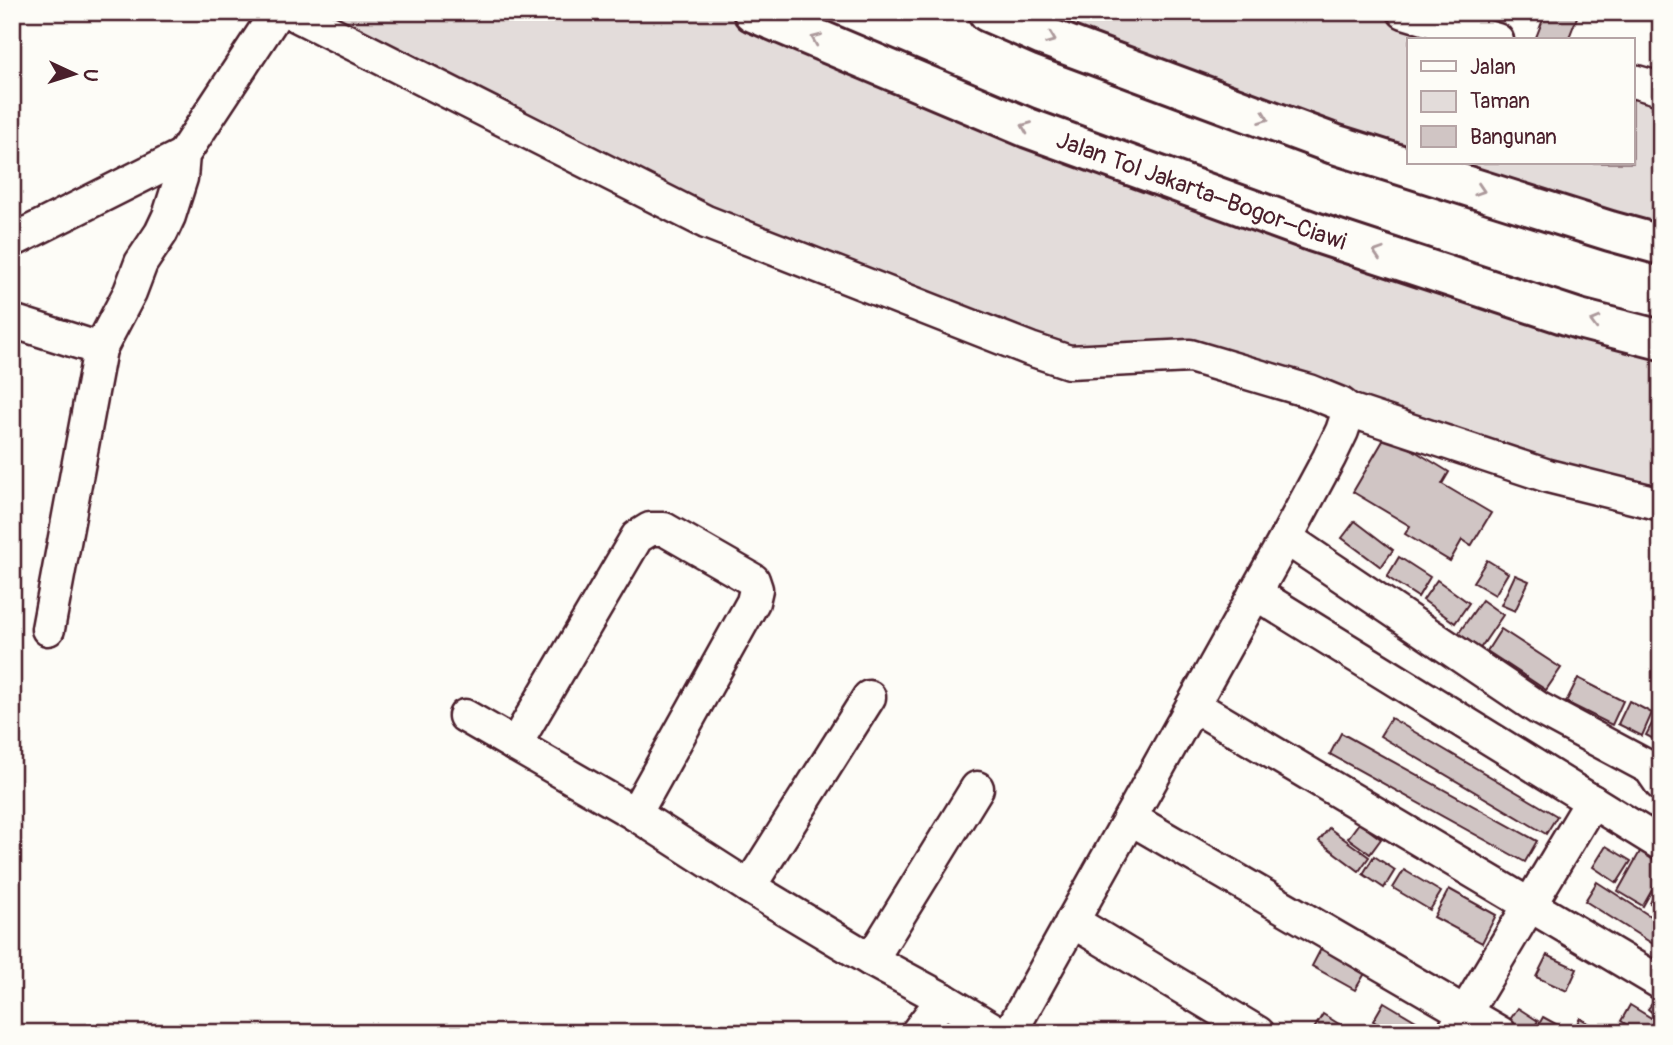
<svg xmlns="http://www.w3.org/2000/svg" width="1673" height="1045" viewBox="0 0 1673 1045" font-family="Pangolin,sans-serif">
<rect width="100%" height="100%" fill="#fdfcf7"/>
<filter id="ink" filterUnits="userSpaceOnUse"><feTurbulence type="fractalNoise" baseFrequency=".0143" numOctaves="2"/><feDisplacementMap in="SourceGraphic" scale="14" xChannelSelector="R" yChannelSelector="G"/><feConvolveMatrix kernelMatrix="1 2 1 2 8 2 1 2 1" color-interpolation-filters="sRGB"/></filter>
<g filter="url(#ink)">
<g fill="#e3dcda" stroke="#967e82" stroke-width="2">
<path d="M290,12H753L1661,340V504L1190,357L1069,362L706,222Z"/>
<path d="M988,12H1404L1497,40H1409V163H1633V80L1661,88V245L1610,231L1303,132L1037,34Z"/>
</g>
<g fill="#d0c5c4" stroke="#4a1f2b" stroke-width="2">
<path d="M1546,12H1579L1568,40H1535Z"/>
<path d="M1387,434L1449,472L1442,484L1491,513L1471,546L1462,540L1450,561L1405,534L1410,526L1353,492Z"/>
<path d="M1355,521L1393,550L1381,567L1342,538Z"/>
<path d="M1399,557L1430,577L1418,597L1387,577Z"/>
<path d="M1487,560L1508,573L1495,595L1473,582Z"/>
<path d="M1515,575L1529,581L1515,611L1501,605Z"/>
<path d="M1437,580L1469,603L1455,623L1423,600Z"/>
<path d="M1482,600L1503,615L1479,650L1458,634Z"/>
<path d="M1501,629L1561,668L1546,690L1487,651Z"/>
<path d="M1578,678L1623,701L1612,725L1566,702Z"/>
<path d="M1629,701L1652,713L1642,736L1618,724Z"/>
<path d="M1657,714L1661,716V743L1646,735Z"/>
<path d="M1391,718L1557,816L1546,834L1380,736Z"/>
<path d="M1341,733L1537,841L1525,862L1330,754Z"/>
<path d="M1359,823L1381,839L1370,854L1348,838Z"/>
<path d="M1329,828L1369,857L1359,871L1319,841Z"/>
<path d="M1606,846L1631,861L1617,883L1593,867Z"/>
<path d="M1642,848L1661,858V874L1643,906L1618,891Z"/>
<path d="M1374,856L1395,870L1384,888L1363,874Z"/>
<path d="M1404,870L1441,892L1430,910L1393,888Z"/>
<path d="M1597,882L1661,923V949L1585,901Z"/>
<path d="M1661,883V909L1650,903Z"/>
<path d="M1449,889L1496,915L1482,943L1434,917Z"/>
<path d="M1323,945L1367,970L1355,990L1312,966Z"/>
<path d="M1547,955L1577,969L1567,991L1536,977Z"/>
<path d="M1657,997L1661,1001V1020L1648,1009Z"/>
<path d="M1384,1002L1426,1027L1422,1033H1392L1373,1021Z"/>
<path d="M1630,1005L1661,1024L1657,1033H1640L1621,1021Z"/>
<path d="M1518,1008L1538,1021L1530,1033H1526L1509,1021Z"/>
<path d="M1323,1014L1353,1033L1312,1032Z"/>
<path d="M1543,1017L1565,1029L1563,1033H1534Z"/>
<path d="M1580,1018L1605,1033H1572Z"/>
</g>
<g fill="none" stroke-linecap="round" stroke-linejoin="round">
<defs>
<g id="minor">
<path d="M290,12L706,222L1030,349L1069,362L1190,356L1309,391L1341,404L1349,410L1342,431L1329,458L1286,538L1010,1033"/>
<path d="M1404,12L1497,40"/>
<path d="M1633,81L1661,89"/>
<path d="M12,241L183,155"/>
<path d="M12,321L100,349"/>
<path d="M1349,410L1548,476L1661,504"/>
<path d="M1286,538L1538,708L1650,768L1661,784"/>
<path d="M1255,593L1661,844"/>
<path d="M48,629L100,349L130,292L141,263L161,233L169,216L181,178L183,155L277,12"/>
<path d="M1193,705L1661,983"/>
<path d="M465,716L635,814L749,887L871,960L943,999L999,1033"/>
<path d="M515,745L637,537L650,529H664L753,580L756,589L753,602L635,814"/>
<path d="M1130,818L1500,1033"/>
<path d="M749,887L869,697"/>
<path d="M1072,921L1258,1033"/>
<path d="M871,960L977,788"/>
<path d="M917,1033L943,999"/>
<path d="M1453,1033L1592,801"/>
</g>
<g id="highway">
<path id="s1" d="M753,12L1028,128L1314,232L1579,319L1661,340"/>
<path d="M988,12L1043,36L1334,144L1610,231L1661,245"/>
</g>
</defs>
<use href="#minor" stroke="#4a1f2b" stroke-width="37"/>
<use href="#highway" stroke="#4a1f2b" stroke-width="44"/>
<use href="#minor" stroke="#fdfcf7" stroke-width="32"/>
<use href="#highway" stroke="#fdfcf7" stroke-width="38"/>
</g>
<defs><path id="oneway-chevron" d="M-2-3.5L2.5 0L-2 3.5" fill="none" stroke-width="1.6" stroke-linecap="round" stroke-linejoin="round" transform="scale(1.75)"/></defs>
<g stroke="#ac999b">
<use href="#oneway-chevron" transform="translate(816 39) rotate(-157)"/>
<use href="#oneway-chevron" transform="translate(1051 39) rotate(21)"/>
<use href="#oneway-chevron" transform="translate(1264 118) rotate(20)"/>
<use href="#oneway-chevron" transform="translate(1026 127) rotate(-158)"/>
<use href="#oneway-chevron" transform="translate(1480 190) rotate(18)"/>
<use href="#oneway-chevron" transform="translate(1378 253) rotate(-162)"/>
<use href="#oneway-chevron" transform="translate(1595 322) rotate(-165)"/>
</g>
</g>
<g text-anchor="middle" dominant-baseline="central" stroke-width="5" stroke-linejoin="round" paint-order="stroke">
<g font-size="24" fill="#4a1f2b" stroke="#fdfcf7">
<text stroke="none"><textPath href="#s1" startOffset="483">Jalan Tol Jakarta–Bogor–Ciawi</textPath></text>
</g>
</g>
<rect width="1673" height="1045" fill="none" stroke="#fdfcf7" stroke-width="42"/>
<rect x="21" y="21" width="1631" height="1003" fill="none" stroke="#4a1f2b" stroke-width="2.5" filter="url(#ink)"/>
<rect x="1407" y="38" width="228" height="126" fill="#fdfcf7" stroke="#b5a4a5" stroke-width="2"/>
<rect x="1421" y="61" width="35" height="10" fill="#fdfcf7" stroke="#b5a4a5" stroke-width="2"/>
<text x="1470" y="74" font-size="21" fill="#4a1f2b">Jalan</text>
<rect x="1421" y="91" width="35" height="21" fill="#e3dcda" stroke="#b5a4a5" stroke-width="2"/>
<text x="1470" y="108" font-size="21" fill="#4a1f2b">Taman</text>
<rect x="1421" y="126" width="35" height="21" fill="#d0c5c4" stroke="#b5a4a5" stroke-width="2"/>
<text x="1470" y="144" font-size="21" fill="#4a1f2b">Bangunan</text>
<g transform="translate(74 74) rotate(94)" stroke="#fdfcf7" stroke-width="5" paint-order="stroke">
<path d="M0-5L12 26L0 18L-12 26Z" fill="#4a1f2b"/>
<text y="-10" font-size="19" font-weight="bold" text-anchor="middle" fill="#4a1f2b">U</text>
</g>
</svg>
